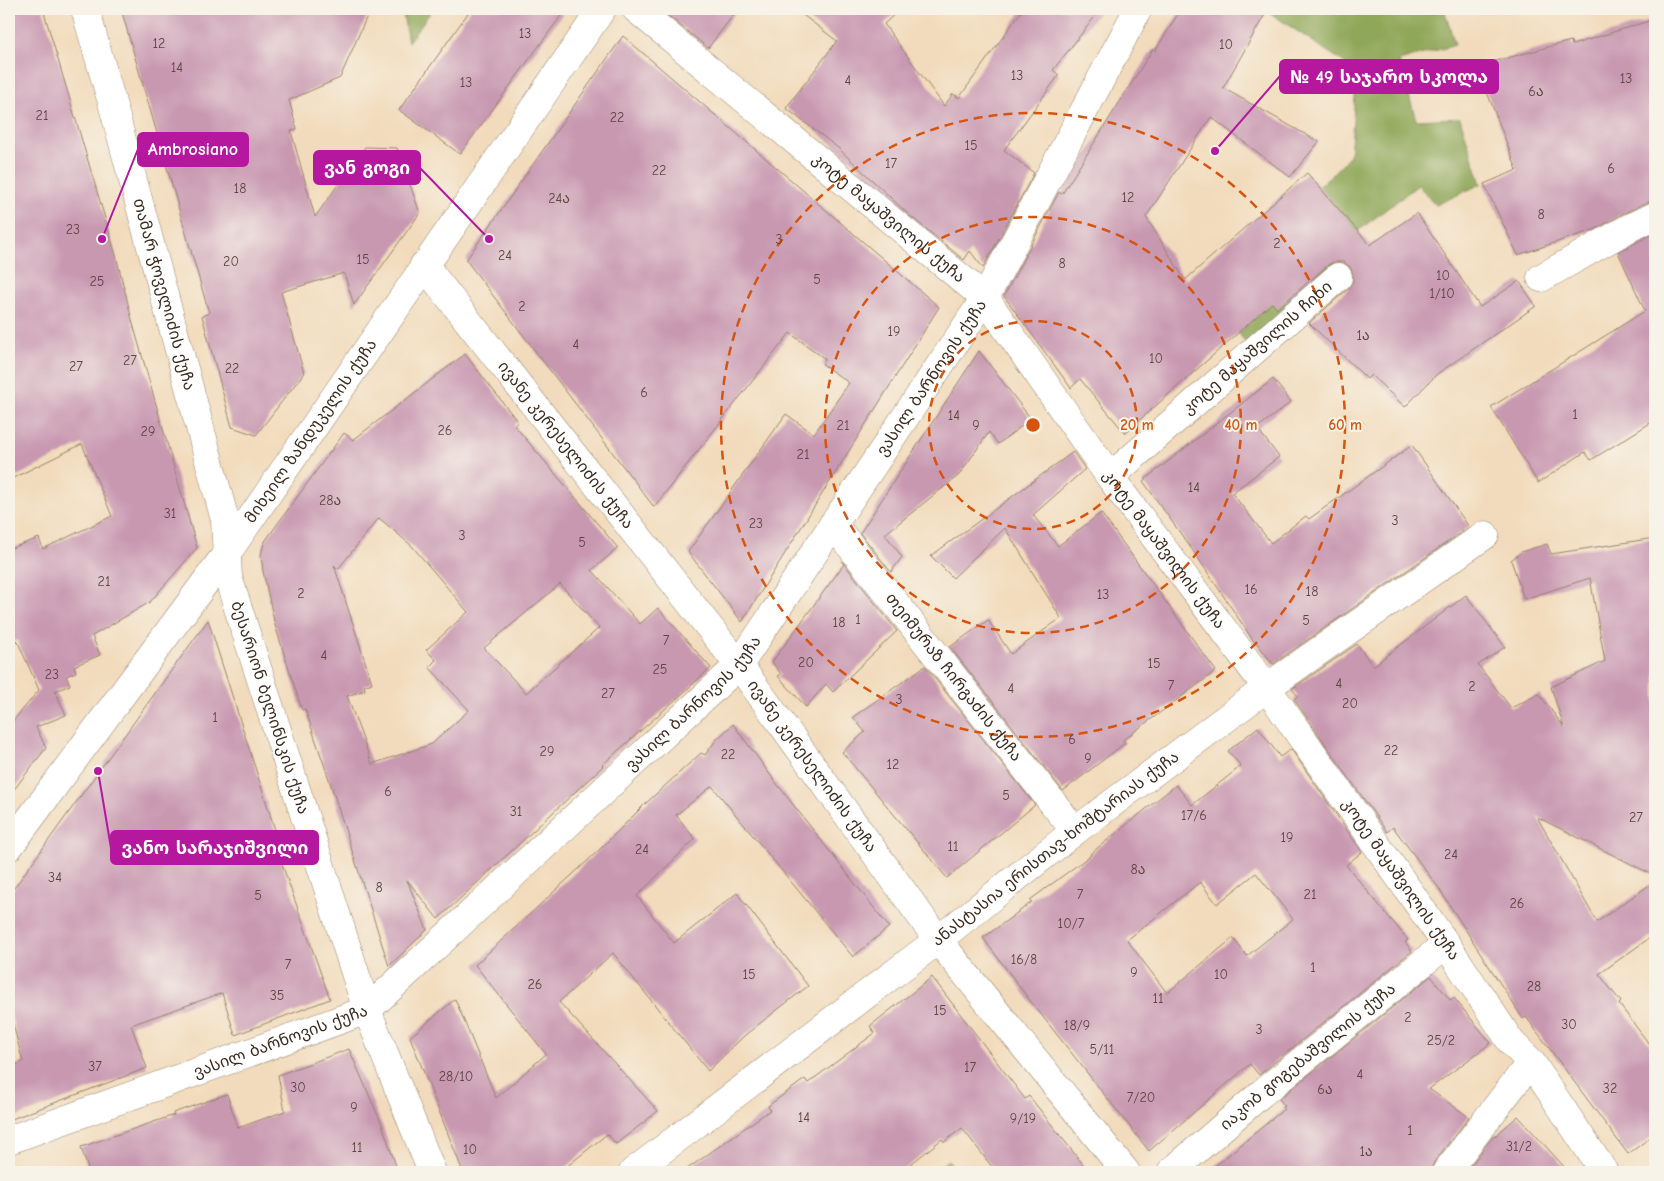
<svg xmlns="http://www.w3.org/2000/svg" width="1664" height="1181" viewBox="0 0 1664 1181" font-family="'Comic Neue','Noto Sans Georgian',sans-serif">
<rect width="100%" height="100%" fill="#f7f3e8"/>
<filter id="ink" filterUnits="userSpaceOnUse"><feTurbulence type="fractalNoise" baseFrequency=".02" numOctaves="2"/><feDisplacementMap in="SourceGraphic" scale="10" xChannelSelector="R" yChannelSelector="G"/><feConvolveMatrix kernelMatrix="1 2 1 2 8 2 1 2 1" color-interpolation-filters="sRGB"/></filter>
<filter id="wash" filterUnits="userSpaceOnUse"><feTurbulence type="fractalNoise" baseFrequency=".0096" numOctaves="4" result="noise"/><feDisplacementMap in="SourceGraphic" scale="20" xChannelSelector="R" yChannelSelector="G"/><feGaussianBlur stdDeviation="1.12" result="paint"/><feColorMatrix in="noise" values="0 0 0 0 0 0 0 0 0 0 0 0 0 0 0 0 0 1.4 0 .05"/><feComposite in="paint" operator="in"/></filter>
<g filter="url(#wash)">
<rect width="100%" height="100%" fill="#f2dbbc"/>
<g fill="#8fa759" stroke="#65683c">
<path d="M402,9H433L408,42Z"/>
<path d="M1264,9H1444L1455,45L1399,61L1416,120L1460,118L1481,184L1436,205L1418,185L1334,249L1337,269L1247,344L1210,296L1350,156L1357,71Z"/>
<path d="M948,1160L958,1172H932Z"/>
</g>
<g id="blocks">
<g fill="#c898b1" fill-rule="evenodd">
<path d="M9,9H43L115,252L133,324L197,548L150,602L92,636L100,655L74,666L76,672L66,676L70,685L55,691L66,715L36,727L46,748L9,796V726L39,690L17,640L9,644V549L39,538L43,549L112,516L82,444L9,480Z"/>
<path d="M121,9H370L340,78L289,100L297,129L291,131L315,217L365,147L397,148L420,213L354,305L344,273L281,292L304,373L256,435L232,427L202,316L209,313Z"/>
<path d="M471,9H566L460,154L399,110Z"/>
<path d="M660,9H738L708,48Z"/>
<path d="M795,9H900L884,24L944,106L953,94L959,98L1023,9H1101L1053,70L1059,75L1004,150L1034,173L983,268L970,251L964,260L909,215L838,148L786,108L837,41Z"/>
<path d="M1181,9H1268L1223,88L1319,142L1290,177L1211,117L1146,217L1185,280L1307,173L1370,245L1417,213L1480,307L1519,281L1536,306L1437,374L1405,407L1371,375L1367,379L1309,323L1348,289L1353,282V274L1350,267L1343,262H1334L1328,265L1277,309L1272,303L1125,433L1080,379L1071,388L1004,296L1059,192L1062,194L1153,49L1155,51Z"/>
<path d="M1655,19V201L1648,202L1624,213L1596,229L1518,255L1484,184L1517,170L1477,66L1571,41L1572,45Z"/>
<path d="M623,36L939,307L742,622L688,552L786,414L814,434L849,383L822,364L825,359L790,333L654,507L466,260Z"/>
<path d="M1655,233V420L1591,460L1585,452L1538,483L1491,407L1645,311L1618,252Z"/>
<path d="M979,351L1031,419L998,444L989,432L959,475L885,534L902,557L891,572L860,533Z"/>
<path d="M465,354L518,422L514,425L618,548L592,570L640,624L658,608L711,668L602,765L603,766L438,919L407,880L427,930L389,966L329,779L305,709L302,710L275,625L263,571L261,555L264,543L268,537L344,433L353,440ZM379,518L412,546L468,612L426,650L436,660L429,667L469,710L432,744L372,764L347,696L365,690L364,686L372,683L334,565L338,569ZM560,584L599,628L526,693L484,648Z"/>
<path d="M1273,379L1291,402L1257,428L1279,457L1232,493L1271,543L1306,516L1309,519L1412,445L1469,527L1273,664L1256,642L1255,643L1198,558L1143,481Z"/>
<path d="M1073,452L1085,469L1033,515L1058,546L1101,513L1216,671L1123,740L1125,743L1063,791L950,647L988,620L1011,654L1061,618L1005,528L953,578L931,556Z"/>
<path d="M1655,538V876L1537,817L1597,922L1655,881V934L1599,974L1621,1002L1619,1004L1655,1052V1134L1628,1154L1526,1017L1523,1019L1438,887L1393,827L1387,832L1294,699L1298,696L1292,689L1357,644L1373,666L1466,595L1505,647L1478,665L1511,708L1539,694L1564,727L1551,687L1605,661L1590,578L1524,599L1511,560L1521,552L1547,544L1551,554Z"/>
<path d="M842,561L897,631L833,692L826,684L806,707L778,676L781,674L772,662L844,564Z"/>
<path d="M208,620L277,836L273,839L330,999L235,1035L222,993L131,1025L147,1068L9,1120V1068L23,1062L9,1009V895Z"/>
<path d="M925,666L1035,805L947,878L842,752L865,732L853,717Z"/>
<path d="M733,724L777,784L889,927L853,957L712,786L676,815L695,839L637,896L674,943L737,893L808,986L745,1035L708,1071L613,953L559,1002L658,1111L616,1144L607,1134L560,1172H463L410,1037L455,999L496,1098L546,1054L475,965L598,851L646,803L701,753L705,755L716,740Z"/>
<path d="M1258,727L1280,757L1291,749L1362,852L1346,865L1408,940L1405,942L1412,951L1259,1075L1250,1064L1149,1151L1028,998L983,938L1032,902L1030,900L1091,855L1090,854L1176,785L1192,805L1241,766L1228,751ZM1256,873L1293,919L1247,956L1233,938L1167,993L1127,940L1200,882L1217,904Z"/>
<path d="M1431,976L1450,1000L1454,998L1491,1043L1429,1089L1469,1117L1434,1162L1431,1172H1208L1284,1109L1283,1107L1285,1106L1279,1099Z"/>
<path d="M932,977L1025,1099L1029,1096L1089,1172H996L962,1128L944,1142L942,1139L901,1172H683L770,1110L768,1106L805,1079L808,1083L875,1033L870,1026Z"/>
<path d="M349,1049L383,1127L398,1172H89L81,1147L174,1115L173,1113L227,1094L238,1128L285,1111L278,1075Z"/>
<path d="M1518,1116L1569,1172H1466L1494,1135L1495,1136Z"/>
</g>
</g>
</g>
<g filter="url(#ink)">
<use href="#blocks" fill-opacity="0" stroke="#96826d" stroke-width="1"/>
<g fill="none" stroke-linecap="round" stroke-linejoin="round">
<defs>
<g id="minor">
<path id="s1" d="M85,9L111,99L225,520L228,577L367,1010L432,1172"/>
<path id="s2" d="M636,9L985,298L1110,477L1267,688L1446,944L1511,1042L1531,1062L1604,1172"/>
<path id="s3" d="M424,265L739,665L938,940L1126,1172"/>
<path d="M1541,278L1631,227L1655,216"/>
<path id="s4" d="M1110,477L1338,277"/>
<path id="s5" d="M833,524L1075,831"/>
<path id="s6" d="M9,847L227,553L602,9"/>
<path id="s7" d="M9,1140L367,1010L739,665L985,298L1138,9"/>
<path id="s8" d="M633,1172L938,940L1075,831L1276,681L1485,535"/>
<path id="s9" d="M1171,1172L1262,1093L1446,944"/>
<path d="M1446,1172L1531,1062"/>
</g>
</defs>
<use href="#minor" stroke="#96826d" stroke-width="29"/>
<use href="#minor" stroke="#fff" stroke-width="28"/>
</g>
</g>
<g fill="none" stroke="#d7540e" stroke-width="2.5" stroke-dasharray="9 6">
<circle cx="1033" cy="425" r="104"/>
<circle cx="1033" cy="425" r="208"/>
<circle cx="1033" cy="425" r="312"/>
</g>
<g text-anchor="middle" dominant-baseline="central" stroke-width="4" stroke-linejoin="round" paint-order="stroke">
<g font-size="14" fill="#5e4643">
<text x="525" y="33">13</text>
<text x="159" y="43">12</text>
<text x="1226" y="44">10</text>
<text x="177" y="67">14</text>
<text x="1017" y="75">13</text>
<text x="1626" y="78">13</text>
<text x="848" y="80">4</text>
<text x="466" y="82">13</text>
<text x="1536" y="91">6ა</text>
<text x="42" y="115">21</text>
<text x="617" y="117">22</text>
<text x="971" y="145">15</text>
<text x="891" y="163">17</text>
<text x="1611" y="168">6</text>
<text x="659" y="170">22</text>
<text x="240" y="188">18</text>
<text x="1128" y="197">12</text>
<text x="559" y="198">24ა</text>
<text x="1541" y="214">8</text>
<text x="73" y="229">23</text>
<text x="779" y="239">3</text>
<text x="1277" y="243">2</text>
<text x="505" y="255">24</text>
<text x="363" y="259">15</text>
<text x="231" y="261">20</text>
<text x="1062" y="263">8</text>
<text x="1443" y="275">10</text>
<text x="817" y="279">5</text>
<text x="97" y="281">25</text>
<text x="1442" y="293">1/10</text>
<text x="522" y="306">2</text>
<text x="894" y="331">19</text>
<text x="1363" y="335">1ა</text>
<text x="576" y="344">4</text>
<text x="1156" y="358">10</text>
<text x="130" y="360">27</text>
<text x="76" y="366">27</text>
<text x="232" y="368">22</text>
<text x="644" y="392">6</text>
<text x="1575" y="414">1</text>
<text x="954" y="415">14</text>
<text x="843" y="425">21</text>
<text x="976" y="425">9</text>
<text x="445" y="430">26</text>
<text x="148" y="431">29</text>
<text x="803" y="454">21</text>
<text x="1194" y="487">14</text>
<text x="330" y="500">28ა</text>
<text x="170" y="513">31</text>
<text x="1395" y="520">3</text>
<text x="756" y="523">23</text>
<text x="462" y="535">3</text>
<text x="582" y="542">5</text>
<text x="104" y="581">21</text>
<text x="1251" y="589">16</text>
<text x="1312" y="591">18</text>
<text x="301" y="593">2</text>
<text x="1103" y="594">13</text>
<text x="858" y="619">1</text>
<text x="1306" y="620">5</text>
<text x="839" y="622">18</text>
<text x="666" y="640">7</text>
<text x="324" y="655">4</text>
<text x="806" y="662">20</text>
<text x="1154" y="663">15</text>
<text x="660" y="669">25</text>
<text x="52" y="674">23</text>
<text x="1339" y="683">4</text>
<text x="1171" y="685">7</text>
<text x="1472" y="686">2</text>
<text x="1011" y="688">4</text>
<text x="608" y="693">27</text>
<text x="899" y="699">3</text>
<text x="1350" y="703">20</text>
<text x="215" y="717">1</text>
<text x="1072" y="739">6</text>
<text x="1391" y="750">22</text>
<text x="547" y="751">29</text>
<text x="728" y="754">22</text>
<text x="1088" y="758">9</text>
<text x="893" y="764">12</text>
<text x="388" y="791">6</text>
<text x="1006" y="795">5</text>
<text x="516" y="811">31</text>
<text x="1194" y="815">17/6</text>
<text x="1636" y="817">27</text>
<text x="1287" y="837">19</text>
<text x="953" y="846">11</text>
<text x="642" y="849">24</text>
<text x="1451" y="854">24</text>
<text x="1138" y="869">8ა</text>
<text x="55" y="877">34</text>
<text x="379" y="887">8</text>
<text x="1080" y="894">7</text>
<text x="1310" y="894">21</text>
<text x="258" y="895">5</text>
<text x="1517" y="903">26</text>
<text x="1071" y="923">10/7</text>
<text x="1024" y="959">16/8</text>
<text x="288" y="964">7</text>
<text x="1313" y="967">1</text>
<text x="1134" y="972">9</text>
<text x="749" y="974">15</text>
<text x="1221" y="974">10</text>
<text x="535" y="984">26</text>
<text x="1534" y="986">28</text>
<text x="277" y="995">35</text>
<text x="1158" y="998">11</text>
<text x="940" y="1010">15</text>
<text x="1408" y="1017">2</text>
<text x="1569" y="1024">30</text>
<text x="1077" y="1025">18/9</text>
<text x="1259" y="1029">3</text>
<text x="1441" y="1040">25/2</text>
<text x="1102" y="1049">5/11</text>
<text x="95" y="1066">37</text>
<text x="970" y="1067">17</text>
<text x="1360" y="1074">4</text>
<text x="456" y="1076">28/10</text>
<text x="298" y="1087">30</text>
<text x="1610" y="1088">32</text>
<text x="1325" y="1089">6ა</text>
<text x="1141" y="1097">7/20</text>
<text x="354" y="1107">9</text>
<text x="804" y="1117">14</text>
<text x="1023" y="1118">9/19</text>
<text x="1410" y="1130">1</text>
<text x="1519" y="1146">31/2</text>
<text x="357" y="1147">11</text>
<text x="470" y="1149">10</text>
<text x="1366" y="1151">1ა</text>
</g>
<g font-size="16" fill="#3b2a1e" stroke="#f7f3e8">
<text stroke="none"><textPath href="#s2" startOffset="328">კოტე მაყაშვილის ქუჩა</textPath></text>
<text stroke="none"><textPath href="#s1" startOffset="296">თამარ ჭოველიძის ქუჩა</textPath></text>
<text stroke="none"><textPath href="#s4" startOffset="196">კოტე მაყაშვილის ჩიხი</textPath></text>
<text stroke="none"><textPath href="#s7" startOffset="1234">ვასილ ბარნოვის ქუჩა</textPath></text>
<text stroke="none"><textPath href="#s6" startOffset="514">მიხეილ ზანდუკელის ქუჩა</textPath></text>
<text stroke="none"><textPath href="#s3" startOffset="229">ივანე კერესელიძის ქუჩა</textPath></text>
<text stroke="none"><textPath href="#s2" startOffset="762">კოტე მაყაშვილის ქუჩა</textPath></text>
<text stroke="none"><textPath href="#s5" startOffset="195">თეიმურაზ ჩირგაძის ქუჩა</textPath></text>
<text stroke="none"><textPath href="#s7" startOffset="829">ვასილ ბარნოვის ქუჩა</textPath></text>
<text stroke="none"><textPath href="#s1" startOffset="724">ბესარიონ ბელინსკის ქუჩა</textPath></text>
<text stroke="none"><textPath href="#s3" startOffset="634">ივანე კერესელიძის ქუჩა</textPath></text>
<text stroke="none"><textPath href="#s8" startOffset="532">ანასტასია ერისთავ-ხოშტარიას ქუჩა</textPath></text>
<text stroke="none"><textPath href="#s2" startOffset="1168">კოტე მაყაშვილის ქუჩა</textPath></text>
<text stroke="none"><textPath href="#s7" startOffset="289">ვასილ ბარნოვის ქუჩა</textPath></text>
<text stroke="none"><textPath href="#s9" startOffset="179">იაკობ გოგებაშვილის ქუჩა</textPath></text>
</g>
</g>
<circle cx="1033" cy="425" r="8" fill="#d7540e" stroke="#f7f3e8" stroke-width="2.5"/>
<g font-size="15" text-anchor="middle" font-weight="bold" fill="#d7540e" stroke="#f7f3e8" stroke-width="4" stroke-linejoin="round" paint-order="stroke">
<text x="1137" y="430">20 m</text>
<text x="1241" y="430">40 m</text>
<text x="1345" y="430">60 m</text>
</g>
<path fill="none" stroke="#b5179e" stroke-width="2" d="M1215 151L1280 76M102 239L138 149M489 239L420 168M98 771L111 848"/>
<g fill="#b5179e" stroke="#f7f3e8" stroke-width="2">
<circle cx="1215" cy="151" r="5"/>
<circle cx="102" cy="239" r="5"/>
<circle cx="489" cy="239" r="5"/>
<circle cx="98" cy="771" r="5"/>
</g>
<g fill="#b5179e" stroke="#b5179e" stroke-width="2">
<rect x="1280" y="60" width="218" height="33" rx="5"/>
<rect x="138" y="133" width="110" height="33" rx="5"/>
<rect x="314" y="151" width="106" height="33" rx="5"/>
<rect x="111" y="831" width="207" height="33" rx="5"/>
</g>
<g font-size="18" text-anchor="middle" font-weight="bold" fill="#fff">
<text x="1389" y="83">№ 49 საჯარო სკოლა</text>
<text x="193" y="155">Ambrosiano</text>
<text x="367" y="174">ვან გოგი</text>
<text x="215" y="854">ვანო სარაჯიშვილი</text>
</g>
<rect width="1664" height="1181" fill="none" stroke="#f7f3e8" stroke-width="30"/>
</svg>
